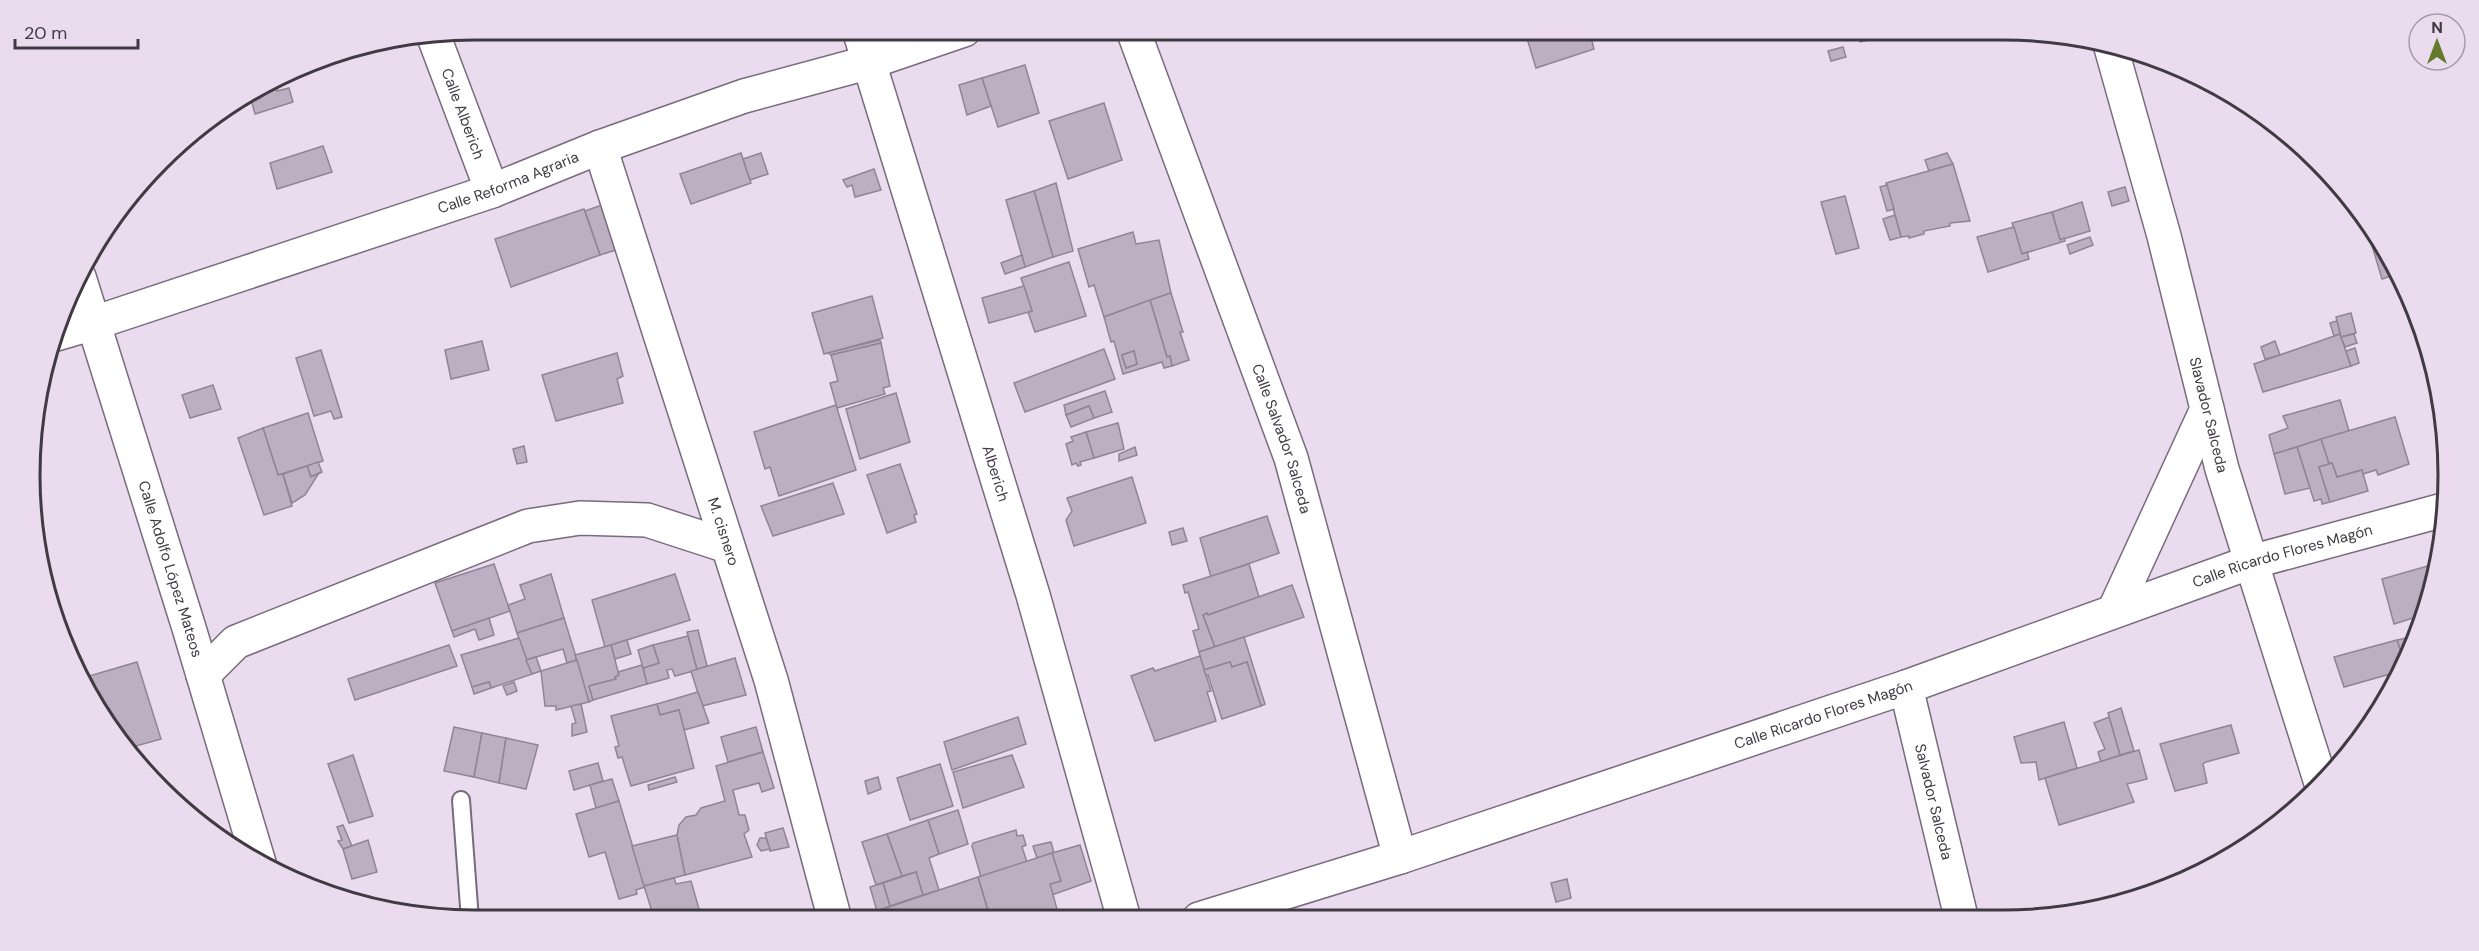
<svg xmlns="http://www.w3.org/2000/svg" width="2479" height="951" viewBox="0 0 2479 951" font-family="'DM Sans',sans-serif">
<rect width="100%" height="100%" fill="#eadbef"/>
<g fill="#bdafc2" stroke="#918496" stroke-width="1.5" fill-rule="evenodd">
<path d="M1549,30H1589L1594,49L1536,68L1526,35L1537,33L1538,37L1550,35Z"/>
<path d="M1857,30H1900L1901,34L1860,42Z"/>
<path d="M1843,47L1846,57L1831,61L1828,51Z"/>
<path d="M1025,65L1039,113L998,127L982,78Z"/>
<path d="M982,78L991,106L967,115L959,85Z"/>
<path d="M275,81L277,91L289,88L293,102L255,114L249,92Z"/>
<path d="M1104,103L1122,160L1068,179L1049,121Z"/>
<path d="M323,146L332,172L277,189L270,163Z"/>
<path d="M741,153L751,183L691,204L680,174Z"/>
<path d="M761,153L768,174L750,180L743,159Z"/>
<path d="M1947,153L1953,164L1929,171L1925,160Z"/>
<path d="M1953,164L1970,221L1950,223V226L1924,231V234L1909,238V236L1901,237L1886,183Z"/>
<path d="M874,169L881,190L855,197L852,185L847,187L843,180Z"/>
<path d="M1056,183L1073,251L1053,257L1034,191Z"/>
<path d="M1887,185L1894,209L1887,211L1880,187Z"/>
<path d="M2125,187L2129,201L2112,206L2108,192Z"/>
<path d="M1034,191L1053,257L1025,267L1006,200Z"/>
<path d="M1845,196L1859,248L1836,254L1821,202Z"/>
<path d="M2082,202L2090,231L2060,240L2052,212Z"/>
<path d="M602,205L616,250L600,255L585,211Z"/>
<path d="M584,209L600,255L511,287L495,239Z"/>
<path d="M2052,212L2060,240L2064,238L2065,241L2022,254L2012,223Z"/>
<path d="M1895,215L1901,237L1890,240L1883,219Z"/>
<path d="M2014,227L2022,254L2027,252L2029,259L1988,272L1977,237Z"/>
<path d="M2373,231L2389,253L2399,273L2382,279L2368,232Z"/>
<path d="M1133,232L1136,244L1159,240L1171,293L1104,317L1094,285L1089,287L1078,249Z"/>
<path d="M2090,237L2093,245L2070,254L2067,245Z"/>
<path d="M1022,255L1025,267L1005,274L1001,263Z"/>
<path d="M1069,262L1086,316L1035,332L1028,312L1032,311L1021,278Z"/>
<path d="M1024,286L1032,311L989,323L982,298Z"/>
<path d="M1171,293L1183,332H1180L1189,360L1172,366L1170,356L1167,357L1150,300Z"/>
<path d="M872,296L883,338L824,354L812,313Z"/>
<path d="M1150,300L1167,357L1170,356L1172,366L1164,368L1162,362L1123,374L1114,341L1111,342L1104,317ZM1134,351L1137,364L1126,368L1122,355Z"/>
<path d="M2351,313L2356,333L2341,337L2336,317Z"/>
<path d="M2337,321L2340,334L2334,336L2330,323Z"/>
<path d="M2340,334L2351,366L2263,392L2254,364Z"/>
<path d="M2354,334L2357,343L2345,347L2341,337Z"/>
<path d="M880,340L881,343L831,355L828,353Z"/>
<path d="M482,341L489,370L451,379L445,350Z"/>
<path d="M2275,341L2280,355L2265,359L2261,347Z"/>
<path d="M881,343L890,386L883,388L885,394L837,408L830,383L838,381L831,355Z"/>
<path d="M2355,348L2359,363L2351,366L2346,351Z"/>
<path d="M1104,349L1115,379L1025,412L1014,383Z"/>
<path d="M321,350L342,417L334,419L331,411L314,416L296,358Z"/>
<path d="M1134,351L1137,364L1126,368L1122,355Z"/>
<path d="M617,353L623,376L617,379L623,403L556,421L542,375Z"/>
<path d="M213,385L221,409L190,418L182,395Z"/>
<path d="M1105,391L1112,412L1094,418L1089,406L1066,415L1064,405Z"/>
<path d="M896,393L910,442L860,459L846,409Z"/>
<path d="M2340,400L2349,431L2274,454L2269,435L2288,428L2283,416Z"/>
<path d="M836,405L856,470L779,496L770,467L765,469L754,432Z"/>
<path d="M1089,406L1094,418L1071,427L1066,415Z"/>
<path d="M308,413L323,461L278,475L263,428Z"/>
<path d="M2395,417L2409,464L2378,475L2376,470L2363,474L2362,470L2337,477L2332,463L2329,464L2321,439Z"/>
<path d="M1118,423L1124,449L1094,458L1086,432Z"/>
<path d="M263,428L278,475L283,474L292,506L264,515L238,438Z"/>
<path d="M1086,432L1094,458L1080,462L1081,465L1078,466L1076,463L1072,465L1066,444L1073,441L1071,437Z"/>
<path d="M2321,439L2329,464L2319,467L2330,502L2322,504L2321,499L2314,501L2297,447Z"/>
<path d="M524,446L527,462L517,464L513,449Z"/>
<path d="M1135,447L1137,455L1119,461V454Z"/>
<path d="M2297,447L2310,488L2285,494L2274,454Z"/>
<path d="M318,462L322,472L311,477L307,466Z"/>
<path d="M2332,463L2337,477L2362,470L2368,491L2330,502L2319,467Z"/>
<path d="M900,464L917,514L914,515L916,522L887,533L867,475Z"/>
<path d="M307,466L311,477L319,473L305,495L292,503L283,474Z"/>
<path d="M1132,477L1146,523L1074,546L1066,520L1072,511L1067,498Z"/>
<path d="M833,483L844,514L773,536L761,506Z"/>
<path d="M1267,516L1279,553L1211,577L1200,538Z"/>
<path d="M1183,528L1187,541L1172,545L1169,532Z"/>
<path d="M2438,563L2434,591L2423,615L2394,624L2382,579Z"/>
<path d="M494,564L510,611L452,631L435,583Z"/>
<path d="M1249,564L1259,597L1208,615L1207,613L1203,615L1215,647L1199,652L1193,631L1199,629L1188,592L1185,593L1183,585Z"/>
<path d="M551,574L564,618L517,633L508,605L525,599L520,585Z"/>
<path d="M675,574L690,620L605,647L592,600Z"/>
<path d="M1292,585L1304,617L1215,647L1203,615L1207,613L1208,615Z"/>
<path d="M489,618L494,635L479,640L475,629L454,637L452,631Z"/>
<path d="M564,618L577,660L567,663L563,649L526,660L517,633Z"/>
<path d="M698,630L707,666L697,670L687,632Z"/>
<path d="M688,636L697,670L675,676L672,669L667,670L669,678L647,684L643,668L659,663L653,645Z"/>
<path d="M1244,637L1265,704L1261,706L1247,662L1232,667L1230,662L1204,670L1199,652Z"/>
<path d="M2411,637V640L2403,659L2397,640Z"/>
<path d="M519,638L532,674L491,688L489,682L472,687L461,655Z"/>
<path d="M627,640L631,654L615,659L611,645Z"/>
<path d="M2397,640L2403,659L2397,672L2344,687L2334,657Z"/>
<path d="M449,645L457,666L355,700L348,679Z"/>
<path d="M611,645L619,675L615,677L616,679L589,686L593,700L589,702L575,655Z"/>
<path d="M653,645L659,663L643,668L638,650Z"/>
<path d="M1200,656L1211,691L1207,692L1216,721L1155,741L1131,676L1153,668L1155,671Z"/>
<path d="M536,657L541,671L532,674L526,660Z"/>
<path d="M735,658L746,695L702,706L691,671Z"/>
<path d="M577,660L589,702L556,710V706H545L541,671Z"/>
<path d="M137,662L161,739L129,748L105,723L93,700L86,677Z"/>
<path d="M1230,662L1232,667L1247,662L1261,706L1222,719L1208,675L1206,676L1204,670Z"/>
<path d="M642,665L647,684L593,700L589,686L616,679L615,677L619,675L618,672Z"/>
<path d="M489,682L491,688L474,694L472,687Z"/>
<path d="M514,682L517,691L507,695L503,686Z"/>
<path d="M698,692L709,723L684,730L679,710L660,715L657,704Z"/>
<path d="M581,704L587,732L572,736V724L576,723L571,706Z"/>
<path d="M657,704L660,715L679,710L694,768L631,786L622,757L618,758L615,747L619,746L611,716Z"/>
<path d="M2121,708L2134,751L2120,755L2108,713Z"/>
<path d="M1018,717L1026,744L952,770L944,742Z"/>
<path d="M2109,717L2120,755L2101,762L2098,752L2105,749L2094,723Z"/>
<path d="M2064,722L2077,768L2039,780L2036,762L2021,763L2014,737Z"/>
<path d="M2231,725L2239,753L2206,762L2203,764L2207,783L2175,791L2160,744Z"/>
<path d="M454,727L482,733L474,777L444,771Z"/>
<path d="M756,727L763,752L728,762L721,737Z"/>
<path d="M482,733L506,738L499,783L474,777Z"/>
<path d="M506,738L538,745L526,789L499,783Z"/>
<path d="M2139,750L2147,779L2127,784L2134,802L2059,825L2045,778Z"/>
<path d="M763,752L774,788L762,792L759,783L733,790L739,815H745L749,830L744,834L752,857L685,875L677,835L679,825L686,817L696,815L701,808L725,801L716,766Z"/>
<path d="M353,755L373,816L349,823L328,764Z"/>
<path d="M1012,755L1024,787L963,808L953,772Z"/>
<path d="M598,763L603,781L574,790L569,771Z"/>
<path d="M940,764L953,806L910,820L897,778Z"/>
<path d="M675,777L677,782L649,790L648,785Z"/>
<path d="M878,777L881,789L868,794L865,781Z"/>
<path d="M612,779L619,801L596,808L590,785Z"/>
<path d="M619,801L645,887L636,890L637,894L619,899L605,852L589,857L576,814Z"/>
<path d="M958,810L968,844L939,854L928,820Z"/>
<path d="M928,820L939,854L929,858L939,890L923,895L916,872L902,876L887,834Z"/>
<path d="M343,825L352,846L343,849L338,841L342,840L337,827Z"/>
<path d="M783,828L789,847L770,851L765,833Z"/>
<path d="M1016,830L1017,836L1023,835L1026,845L1022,847L1027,862L981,877L972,846L973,843Z"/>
<path d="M887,834L902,876L876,885L862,842Z"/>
<path d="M677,835L685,875L644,886L632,846Z"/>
<path d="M760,838H766L770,849L761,851L757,845Z"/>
<path d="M368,840L377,872L352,879L343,849Z"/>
<path d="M1051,842L1054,853L1037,858L1033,846Z"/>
<path d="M1080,845L1091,881L1052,895L1050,884L1061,881L1052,853Z"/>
<path d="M1052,853L1061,881L1050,884L1060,920H991L978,877Z"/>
<path d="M916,872L923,895L890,906L883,883Z"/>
<path d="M978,877L990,918L880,920L877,911Z"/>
<path d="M674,878L676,884L691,881L701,916L687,920L655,921L644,886Z"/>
<path d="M1567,879L1571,898L1556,902L1551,883Z"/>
<path d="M883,883L890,906L877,911L870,887Z"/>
</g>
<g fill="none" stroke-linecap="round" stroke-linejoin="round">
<defs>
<path id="service" d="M461,800L470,920"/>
<g id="minor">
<path id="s1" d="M859,30L1033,595L1124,919"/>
<path id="s2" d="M1133,30L1291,458L1400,857"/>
<path id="s3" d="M434,37L492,191"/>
<path id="s4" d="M2110,44L2164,236L2222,469L2321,783"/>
<path id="s5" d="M600,147L771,680L835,920"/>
<path id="s6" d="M79,277L189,628L259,863"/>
<path id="s7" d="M53,335L94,323L492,191L600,147L744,96L870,62L964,30"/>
<path d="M2114,611L2207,409"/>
<path d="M203,675L236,642L528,526L580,518L647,520L727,546"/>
<path id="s8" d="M1906,687L1961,917"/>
<path id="s9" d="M1199,919L1400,857L1906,687L2251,562L2447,509"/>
</g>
</defs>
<use href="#service" stroke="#786b7d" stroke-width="20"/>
<use href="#minor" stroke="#786b7d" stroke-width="36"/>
<use href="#service" stroke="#fff" stroke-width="16"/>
<use href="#minor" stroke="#fff" stroke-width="33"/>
</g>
<g text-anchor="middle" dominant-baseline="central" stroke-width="4.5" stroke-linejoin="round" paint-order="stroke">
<g font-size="15" fill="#403a42" stroke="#eadbef">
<text stroke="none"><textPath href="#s3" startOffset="82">Calle Alberich</textPath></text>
<text stroke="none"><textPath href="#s7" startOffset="480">Calle Reforma Agraria</textPath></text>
<text stroke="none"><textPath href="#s4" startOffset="384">Slavador Salceda</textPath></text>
<text stroke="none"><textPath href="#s2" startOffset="435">Calle Salvador Salceda</textPath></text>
<text stroke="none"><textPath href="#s1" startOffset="464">Alberich</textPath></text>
<text stroke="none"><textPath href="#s5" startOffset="404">M. cisnero</textPath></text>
<text stroke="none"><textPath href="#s9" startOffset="1143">Calle Ricardo Flores Magón</textPath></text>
<text stroke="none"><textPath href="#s6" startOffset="306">Calle Adolfo López Mateos</textPath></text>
<text stroke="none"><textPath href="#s9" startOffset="657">Calle Ricardo Flores Magón</textPath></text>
<text stroke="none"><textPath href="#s8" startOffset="118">Salvador Salceda</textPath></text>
</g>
</g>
<path d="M0 0H2479V951H0ZM475 40H2003A435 435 0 0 1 2438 475V475A435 435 0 0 1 2003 910H475A435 435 0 0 1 40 475V475A435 435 0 0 1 475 40Z" fill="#eadbef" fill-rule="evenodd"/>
<path fill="none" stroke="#403a42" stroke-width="3" d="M475 40H2003A435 435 0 0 1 2438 475V475A435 435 0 0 1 2003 910H475A435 435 0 0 1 40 475V475A435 435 0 0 1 475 40Z"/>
<g transform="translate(2437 42)"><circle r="28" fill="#eadbef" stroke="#a69baa" stroke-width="1.5"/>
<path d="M0-4.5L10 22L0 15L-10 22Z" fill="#647a2b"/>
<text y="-9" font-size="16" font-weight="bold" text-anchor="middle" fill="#403a42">N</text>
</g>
<path d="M15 39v9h123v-9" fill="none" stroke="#403a42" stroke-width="3"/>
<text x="24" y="39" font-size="18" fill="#403a42" stroke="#eadbef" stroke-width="4.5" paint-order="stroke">20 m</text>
</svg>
